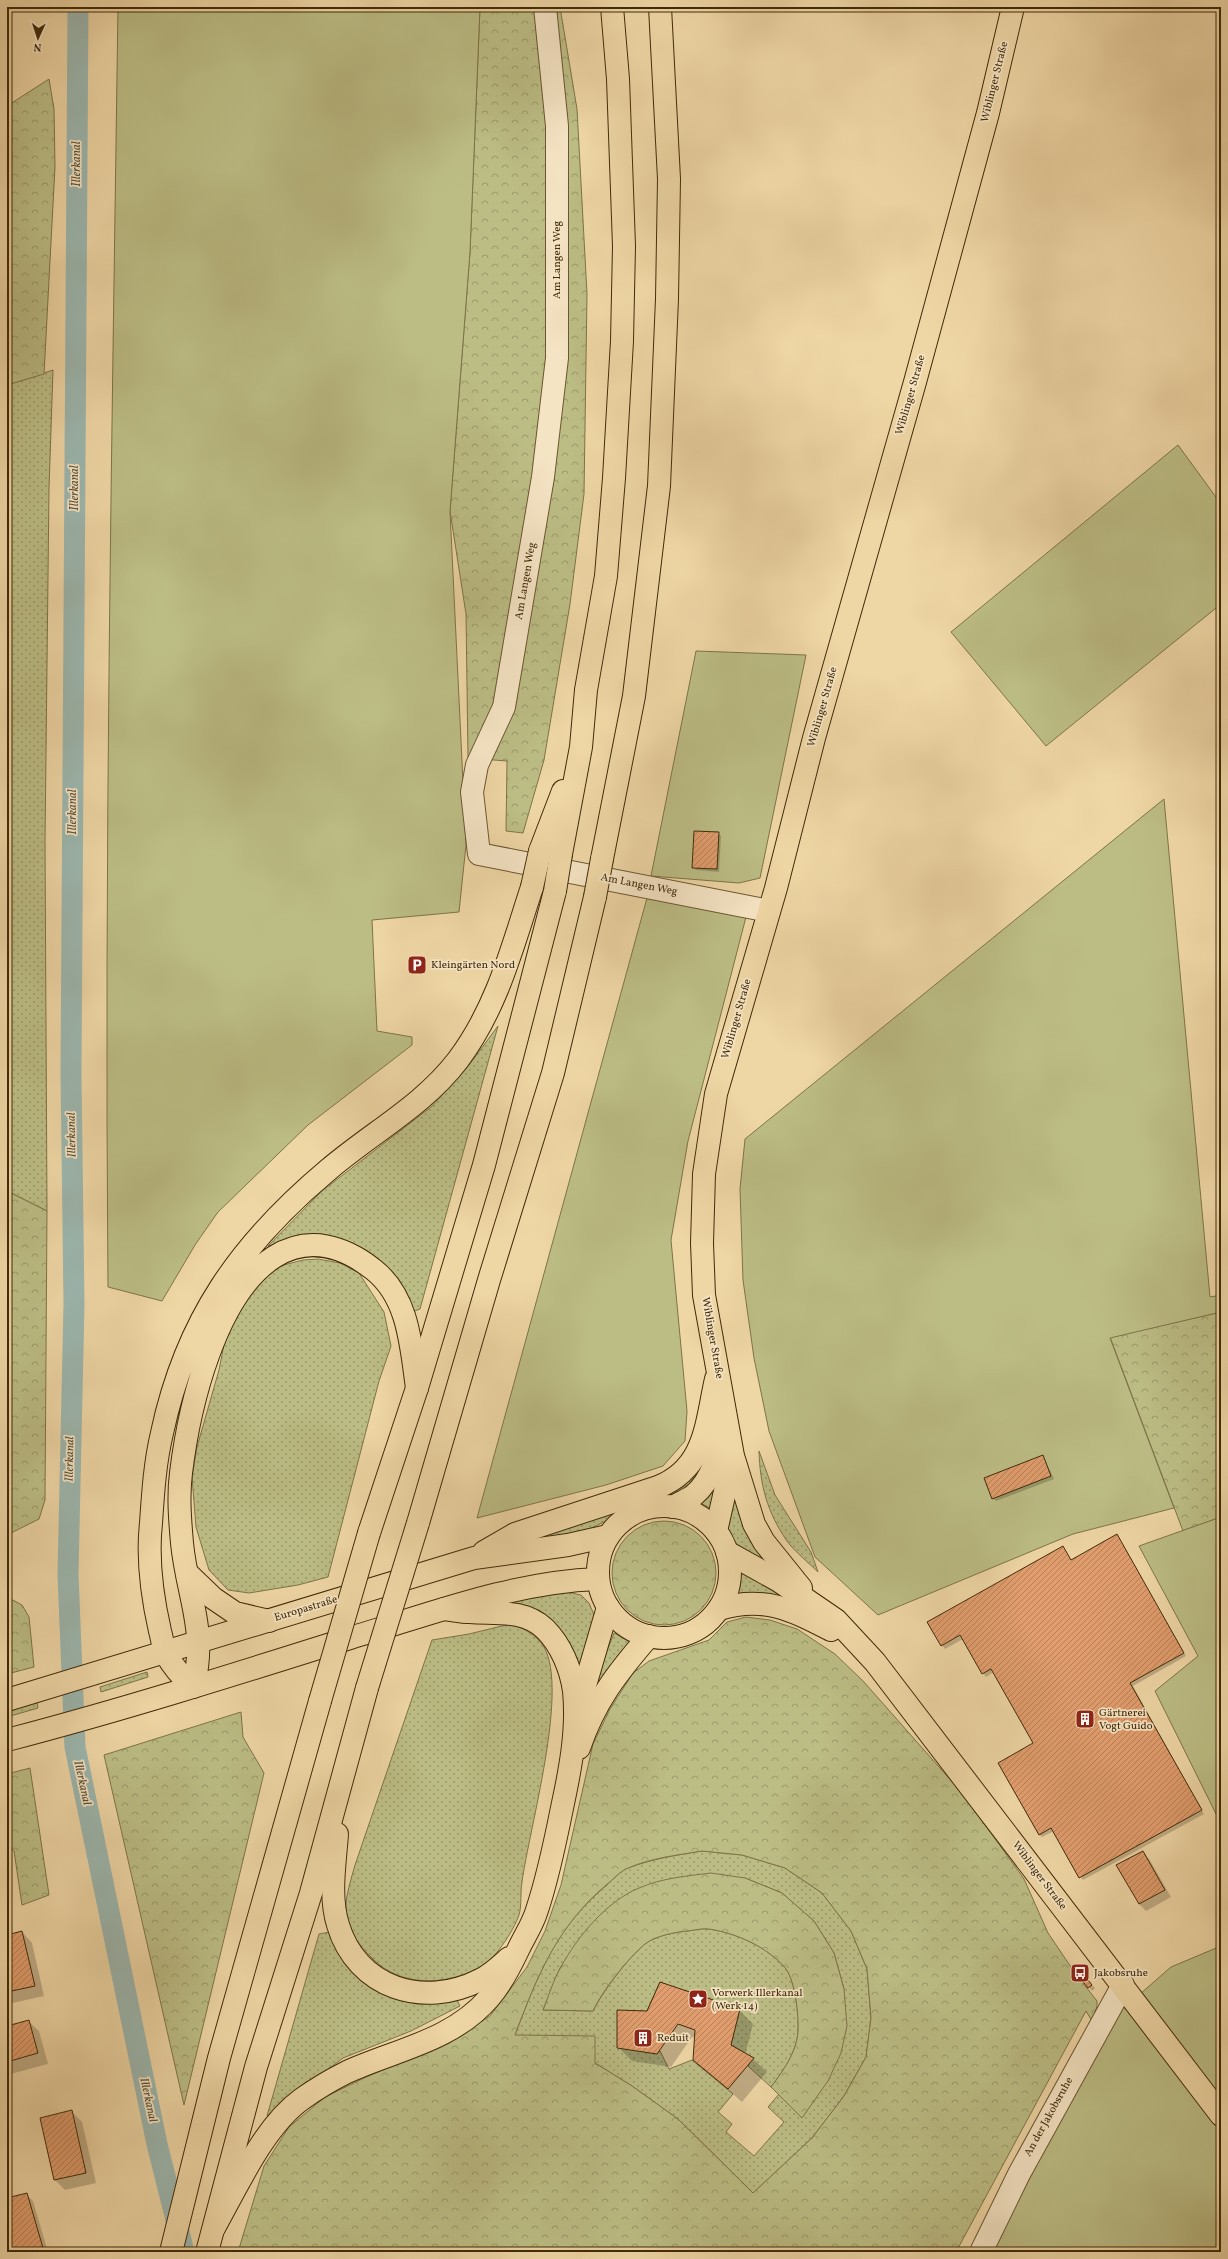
<svg xmlns="http://www.w3.org/2000/svg" width="1228" height="2259" viewBox="0 0 1228 2259" font-family="Vollkorn,serif">
<defs>
<pattern id="grass-dots" width="8" height="8" patternUnits="userSpaceOnUse"><rect width="8" height="8" fill="#bcbd85"/><path d="M2 2h.1M6 6h.1" fill="none" stroke="#9a9a6b" stroke-width="1.8" stroke-linecap="round"/></pattern>
<pattern id="forest-crowns" width="20" height="18" patternUnits="userSpaceOnUse"><rect width="20" height="18" fill="#bcbd85"/><path d="M2 6a3 3 0 1 1 6 0M12 15a3 3 0 1 1 6 0" fill="none" stroke="#9a9a6b"/></pattern>
<pattern id="building-hatch" width="6" height="6" patternUnits="userSpaceOnUse"><rect width="6" height="6" fill="#e19d6d"/><path d="M-1 1l2-2M0 6l6-6M5 7l2-2" fill="none" stroke="#b88058"/></pattern>
</defs>
<rect width="100%" height="100%" fill="#efd6a5"/>
<filter id="stains"><feTurbulence type="fractalNoise" baseFrequency=".005" numOctaves="4"/><feColorMatrix values="0 0 0 0 .2 0 0 0 0 .09 0 0 0 0 .02 0 0 0 .5 -.17"/></filter>
<radialGradient id="worn" r=".72"><stop offset=".6" stop-color="#630" stop-opacity="0"/><stop offset="1" stop-color="#630" stop-opacity=".3"/></radialGradient>
<g fill="url(#grass-dots)" stroke="#7e7448" fill-rule="evenodd">
<path d="M53,370L49,488L45,841L47,1211L7,1191V385Z"/>
<path d="M498,1026L420,1309L412,1312C402,1297 394,1279 383,1265C355,1230 306,1237 268,1246L322,1191L431,1107L466,1069Z"/>
<path d="M318,1259L340,1263L359,1273L384,1312L391,1346L379,1381L328,1577L298,1585L249,1593L228,1590L209,1570L196,1527L192,1477L197,1447L219,1370L227,1329L253,1288L280,1266L303,1260Z"/>
<path d="M759,1451L775,1495L811,1552L818,1572C808,1562 795,1552 787,1541C767,1512 760,1485 759,1451Z"/>
<path d="M703,1458L706,1464L694,1482L666,1495L616,1511L606,1521L585,1531L554,1539L519,1543Z"/>
<path d="M718,1473L711,1509L699,1502Z"/>
<path d="M732,1485L773,1566C764,1562 741,1553 735,1546C722,1531 730,1503 732,1485Z"/>
<path d="M740,1571L807,1606L737,1595Z"/>
<path d="M563,1591L581,1595L589,1603L595,1617L577,1678L549,1620L531,1607L506,1601Z"/>
<path d="M510,1624C522,1627 537,1635 544,1647C569,1691 529,1829 522,1882C520,1892 522,1905 519,1915C513,1932 494,1961 478,1969C444,1985 402,1987 374,1960C338,1925 342,1910 355,1865L432,1640L469,1634Z"/>
<path d="M614,1633L630,1642L618,1655L598,1686L594,1684Z"/>
<path d="M147,1672L148,1677L101,1692L100,1687Z"/>
<path d="M37,1701L38,1708L7,1717V1710Z"/>
<path d="M702,1851L742,1855L785,1868L822,1893L851,1931L867,1969L871,2018L866,2057L844,2096L812,2138L753,2193L678,2119L632,2086L595,2063L515,2035C538,1974 556,1927 607,1885C613,1879 621,1871 628,1868C652,1859 677,1855 702,1851ZM745,1878L782,1893L814,1921L834,1953L844,1989L779,2094L768,2107L784,2122L754,2156L726,2132L732,2124L718,2112L733,2094L692,2060L669,2069L660,2051L657,2054L647,2011L660,1982L731,2045L753,2058L748,2066L771,2087C783,2071 797,2052 798,2031C799,2015 795,1981 786,1969C768,1947 736,1933 709,1929C703,1928 695,1930 688,1931C675,1932 655,1936 645,1944C628,1958 603,1991 593,2011L543,2010L560,1968L584,1934Z"/>
<path d="M330,1932L431,2002L457,2000L460,2006L411,2031L343,2058L267,2116L319,1934Z"/>
</g>
<g fill="url(#forest-crowns)" stroke="#7e7448" fill-rule="evenodd">
<path d="M480,7H560L577,109L587,294L584,494L570,604L544,760L523,833L506,831L507,761L468,758L466,614L450,511L470,252Z"/>
<path d="M49,79L54,109L55,167L44,374L7,385V106Z"/>
<path d="M7,1191L47,1211L45,1500L39,1519L7,1535Z"/>
<path d="M1221,1312V1517L1183,1531L1110,1337Z"/>
<circle cx="664" cy="1573" r="52"/>
<path d="M7,1597L22,1605L29,1617L34,1667L7,1674Z"/>
<path d="M746,1617L770,1620L797,1629L835,1654L864,1682L962,1793L1024,1879L1048,1933L1075,1973L1097,2001V2006L1092,2021L1086,2011L956,2252H238L264,2166L289,2127L325,2097L364,2078L448,2042L490,2016L527,1967L545,1931L561,1885L593,1744L610,1709L633,1673L649,1661L709,1640L727,1622ZM702,1851L742,1855L785,1868L822,1893L851,1931L867,1969L871,2018L866,2057L844,2096L812,2138L753,2193L678,2119L632,2086L595,2063V2036L515,2035C537,1976 557,1927 606,1885C613,1880 620,1871 628,1868C651,1858 678,1855 702,1851Z"/>
<path d="M241,1712L243,1737L264,1773L184,2105L104,1755Z"/>
<path d="M30,1768L49,1895L22,1905L14,1851L7,1846V1774Z"/>
<path d="M711,1873L745,1878L782,1893L814,1921L834,1953L844,1989L847,2026L841,2053L828,2081L802,2118L771,2087C783,2071 797,2052 798,2031C799,2015 795,1981 786,1969C768,1947 736,1933 709,1929C703,1928 695,1930 688,1931C675,1932 655,1936 645,1944C628,1958 602,1991 593,2011L543,2010C549,1996 553,1980 561,1967C577,1937 607,1901 639,1888C662,1878 687,1876 711,1873Z"/>
</g>
<g fill="#bcbd85" stroke="#7e7448">
<path d="M118,7H480L470,252L450,511L466,845L459,912L372,920L377,1031L412,1037V1045L308,1125L218,1212L195,1245L162,1301L108,1287C104,860 112,434 118,7Z"/>
<path d="M1178,445L1221,504V604L1046,746L951,632Z"/>
<path d="M696,651L806,655L760,878L739,883L651,876Z"/>
<path d="M1164,799L1210,1297L1221,1295V1312L1110,1338L1174,1508L1073,1534L878,1615L815,1557L769,1431L754,1358L743,1280L740,1189L745,1139Z"/>
<path d="M647,898L746,917L688,1141L671,1240L687,1411L685,1441L663,1466L606,1485L477,1518Z"/>
<path d="M1221,1517V1824L1155,1691L1198,1656L1139,1546Z"/>
<path d="M1221,1946V2252H986L1116,2015L1171,1967Z"/>
</g>
<g fill="#0003">
<path d="M718,833L721,836L719,872L696,870L693,867Z"/>
<path d="M1043,1456L1054,1479L996,1501L993,1498Z"/>
<path d="M1117,1536L1186,1656L1133,1686L1204,1814L1083,1880L1054,1831L1042,1837L1039,1834L1034,1744L994,1672L986,1677L983,1673L963,1639L945,1649L942,1645L1063,1548L1072,1561Z"/>
<path d="M1142,1852L1149,1859L1171,1897L1146,1911L1139,1904Z"/>
<path d="M22,1932L32,1943L44,1996L8,2004L7,1936Z"/>
<path d="M1082,1978L1087,1980L1095,1988L1092,1991Z"/>
<path d="M739,2010L753,2024L745,2055L753,2059L767,2072L742,2102L694,2060L695,2038L692,2037L671,2067L632,2061L618,2047V2011Z"/>
<path d="M28,2021L39,2031L48,2064L7,2075V2027Z"/>
<path d="M72,2112L82,2122L96,2183L65,2190L55,2180Z"/>
<path d="M26,2194L33,2201L48,2252H14L7,2228V2199Z"/>
</g>
<g fill="none" stroke-linecap="round" stroke-linejoin="round">
<path stroke="#9cb7af" stroke-width="21" d="M78,7L71,1074L74,1304L68,1574L75,1747L157,2144L184,2252"/>
</g>
<g fill="url(#building-hatch)" stroke="#402b0a">
<path d="M694,831L719,832L717,869L692,868Z"/>
<path d="M1043,1455L1051,1476L992,1499L984,1478Z"/>
<path d="M1117,1534L1184,1653L1130,1683L1202,1810L1079,1878L1051,1828L1039,1835L998,1763L1033,1743L991,1669L982,1674L960,1635L941,1646L927,1622L1063,1546L1071,1560Z"/>
<path d="M1143,1851L1165,1890L1139,1904L1116,1865Z"/>
<path d="M22,1931L35,1986L7,1992V1935Z"/>
<path d="M1084,1975L1092,1985L1088,1988L1080,1978Z"/>
<path d="M660,1982L740,2009L731,2045L754,2058L728,2089L693,2060L695,2030L678,2024L657,2054L617,2048V2010L647,2011Z"/>
<path d="M29,2020L38,2053L7,2062V2026Z"/>
<path d="M72,2110L86,2173L54,2180L40,2118Z"/>
<path d="M27,2193L43,2248L28,2252H13L7,2231V2198Z"/>
</g>
<g fill="none" stroke-linecap="round" stroke-linejoin="round">
<defs>
<g id="minor">
<path d="M545,7L557,126V358L543,477L504,707L477,765L472,792L479,854L769,911"/>
<path d="M981,2252L1019,2174L1123,1985"/>
</g>
<g id="major">
<path d="M734,1459L754,1524L764,1542L801,1588"/>
<circle cx="664" cy="1572" r="66"/>
<path d="M673,1507C679,1503 687,1500 693,1496C713,1480 720,1449 724,1425"/>
<path d="M716,1531L733,1456L704,1295L702,1243L704,1174L716,1094L776,888L814,738L915,382L988,113L1013,7"/>
<path d="M484,1552L515,1534L658,1487C706,1468 706,1423 716,1379"/>
<path d="M727,1552L779,1581L836,1620L875,1662L1221,2115"/>
<path d="M719,1609C764,1595 792,1610 831,1630"/>
<path d="M7,1700L474,1558L568,1545L608,1536"/>
<path d="M7,1740C122,1710 236,1674 350,1638C431,1614 513,1582 598,1579"/>
</g>
<g id="highway">
<path d="M540,851L563,791"/>
<path d="M561,854L581,747L586,690L606,576L614,478L622,341L624,246L618,79L612,7"/>
<path d="M602,859L634,696L659,486L667,299L669,179L660,7"/>
<path d="M417,1388C411,1346 409,1298 374,1270C344,1246 309,1235 274,1257C215,1295 189,1407 181,1473C178,1496 180,1520 182,1543C187,1596 208,1631 193,1687C182,1677 173,1667 166,1654C163,1647 162,1638 160,1631C152,1596 147,1559 151,1523C153,1493 155,1462 162,1433C186,1320 240,1244 328,1170C371,1133 423,1106 458,1060C497,1008 512,948 532,887"/>
<path d="M418,1523L489,1280L553,1073L595,897"/>
<path d="M369,1533L417,1388L484,1165L555,891"/>
<path d="M189,1575L213,1598L235,1613L269,1621"/>
<path d="M579,1706L608,1607"/>
<path d="M579,1748C595,1701 617,1673 649,1636"/>
<path d="M337,1834C335,1863 329,1896 338,1925C357,1988 423,2009 480,1980C491,1975 500,1966 509,1958"/>
<path d="M214,2228C237,2187 264,2126 302,2099C316,2089 331,2080 347,2072C395,2050 452,2041 489,1998C502,1983 510,1967 518,1950C524,1937 533,1924 537,1910C548,1877 555,1843 562,1808C570,1771 578,1730 574,1691C571,1669 561,1645 545,1629C524,1609 496,1614 470,1612C461,1612 453,1610 444,1609"/>
<path d="M171,2252L219,2058L320,1701"/>
<path d="M207,2252L256,2067L311,1893L367,1688"/>
</g>
</defs>
<use href="#minor" stroke="#6c5631" stroke-width="24"/>
<use href="#major" stroke="#402b0a" stroke-width="24"/>
<use href="#highway" stroke="#402b0a" stroke-width="24"/>
<use href="#minor" stroke="#f5e4c4" stroke-width="22"/>
<use href="#major" stroke="#efd6a5" stroke-width="22"/>
<use href="#highway" stroke="#efd6a5" stroke-width="22"/>
<defs>
<g id="highway-bridge">
<path d="M532,887L540,851"/>
<path d="M555,891L561,854"/>
<path d="M595,897L602,859"/>
<path d="M367,1688L418,1523"/>
<path d="M320,1701L369,1533"/>
</g>
</defs>
<use href="#highway-bridge" stroke="#402b0a" stroke-width="24" stroke-linecap="butt"/>
<use href="#highway-bridge" stroke="#efd6a5" stroke-width="22"/>
</g>
<defs>
<symbol id="parking-square" viewBox="-11 -11 22 22"><rect x="-9" y="-9" width="18" height="18" rx="4" fill="#8f2418" stroke="#f5e4c4"/><path d="M-3.5-5.5H1a3.5 3.5 0 0 1 0 7H-1V5.5H-3.5ZM-1-3.4V-.6H.8a1.4 1.4 0 0 0 0-2.8Z" fill="#fff"/></symbol>
<symbol id="building-square" viewBox="-11 -11 22 22"><rect x="-9" y="-9" width="18" height="18" rx="4" fill="#8f2418" stroke="#f5e4c4"/><path d="M-4-6H4V6H1V3H-1V6H-4ZM-2.5-4.3h1.7v1.8h-1.7ZM.8-4.3h1.7v1.8H.8ZM-2.5-1h1.7V.8h-1.7ZM.8-1h1.7V.8H.8Z" fill="#fff"/></symbol>
<symbol id="bus-square" viewBox="-11 -11 22 22"><rect x="-9" y="-9" width="18" height="18" rx="4" fill="#8f2418" stroke="#f5e4c4"/><path d="M-5-6H5V4H4V6H2V4H-2V6H-4V4H-5ZM-3.5-4V0h7V-4ZM-3.5 1.2v1.5H-2V1.2ZM2 1.2v1.5H3.5V1.2Z" fill="#fff"/></symbol>
<symbol id="sight-square" viewBox="-11 -11 22 22"><rect x="-9" y="-9" width="18" height="18" rx="4" fill="#8f2418" stroke="#f5e4c4"/><path d="M0-6L1.8-2.2L6-1.7L2.9 1.2L3.7 5.4L0 3.3L-3.7 5.4L-2.9 1.2L-6-1.7L-1.8-2.2Z" fill="#fff"/></symbol>
</defs>
<g fill-rule="evenodd">
<use href="#parking-square" x="406" y="954" width="22" height="22"/>
<use href="#building-square" x="1074" y="1708" width="22" height="22"/>
<use href="#bus-square" x="1069" y="1962" width="22" height="22"/>
<use href="#sight-square" x="687" y="1988" width="22" height="22"/>
<use href="#building-square" x="632" y="2027" width="22" height="22"/>
</g>
<g text-anchor="middle" dominant-baseline="central" stroke-width="3.5" stroke-linejoin="round" paint-order="stroke">
<g font-size="11" fill="#402b0a" stroke="#f5e4c4">
<text transform="translate(995 82) rotate(-76)">Wiblinger Straße</text>
<text transform="translate(557 260) rotate(-90)">Am Langen Weg</text>
<text transform="translate(911 395) rotate(-74)">Wiblinger Straße</text>
<text transform="translate(526 581) rotate(-80)">Am Langen Weg</text>
<text transform="translate(823 707) rotate(-74)">Wiblinger Straße</text>
<text transform="translate(639 885) rotate(11)">Am Langen Weg</text>
<text transform="translate(737 1019) rotate(-74)">Wiblinger Straße</text>
<text transform="translate(712 1338) rotate(80)">Wiblinger Straße</text>
<text transform="translate(306 1609) rotate(-17)">Europastraße</text>
<text transform="translate(1039 1876) rotate(53)">Wiblinger Straße</text>
<text transform="translate(1049 2117) rotate(-61)">An der Jakobsruhe</text>
</g>
<g font-size="11" fill="#402b0a" stroke="#f5e4c4" text-anchor="start">
<text x="431" y="965">Kleingärten Nord</text>
<text x="1099" y="1713">Gärtnerei<tspan x="1099" dy="13">Vogt Guido</tspan></text>
<text x="1094" y="1973">Jakobsruhe</text>
<text x="712" y="1993">Vorwerk Illerkanal<tspan x="712" dy="13">(Werk 14)</tspan></text>
<text x="657" y="2038">Reduit</text>
</g>
<g font-size="12" font-style="italic" fill="#574e33" stroke="#f5e4c4">
<text transform="translate(77 164) rotate(-90)">Illerkanal</text>
<text transform="translate(75 488) rotate(-90)">Illerkanal</text>
<text transform="translate(73 812) rotate(-90)">Illerkanal</text>
<text transform="translate(72 1135) rotate(-91)">Illerkanal</text>
<text transform="translate(70 1459) rotate(-89)">Illerkanal</text>
<text transform="translate(82 1783) rotate(78)">Illerkanal</text>
<text transform="translate(148 2100) rotate(78)">Illerkanal</text>
</g>
</g>
<rect width="1228" height="2259" fill="none" stroke="#efd6a5" stroke-width="24"/>
<rect x="8" y="8" width="1212" height="2243" fill="none" stroke="#402b0a" stroke-width="2"/>
<rect x="12" y="12" width="1204" height="2235" fill="none" stroke="#402b0a"/>
<g transform="translate(38 38) rotate(183)" stroke="#f5e4c4" stroke-width="3" paint-order="stroke">
<path d="M0-3L7 15L0 10L-7 15Z" fill="#402b0a"/>
<text y="-6" font-size="11" font-weight="bold" text-anchor="middle" fill="#402b0a">N</text>
</g>
<rect width="100%" height="100%" filter="url(#stains)"/>
<rect width="100%" height="100%" fill="url(#worn)"/>
</svg>
